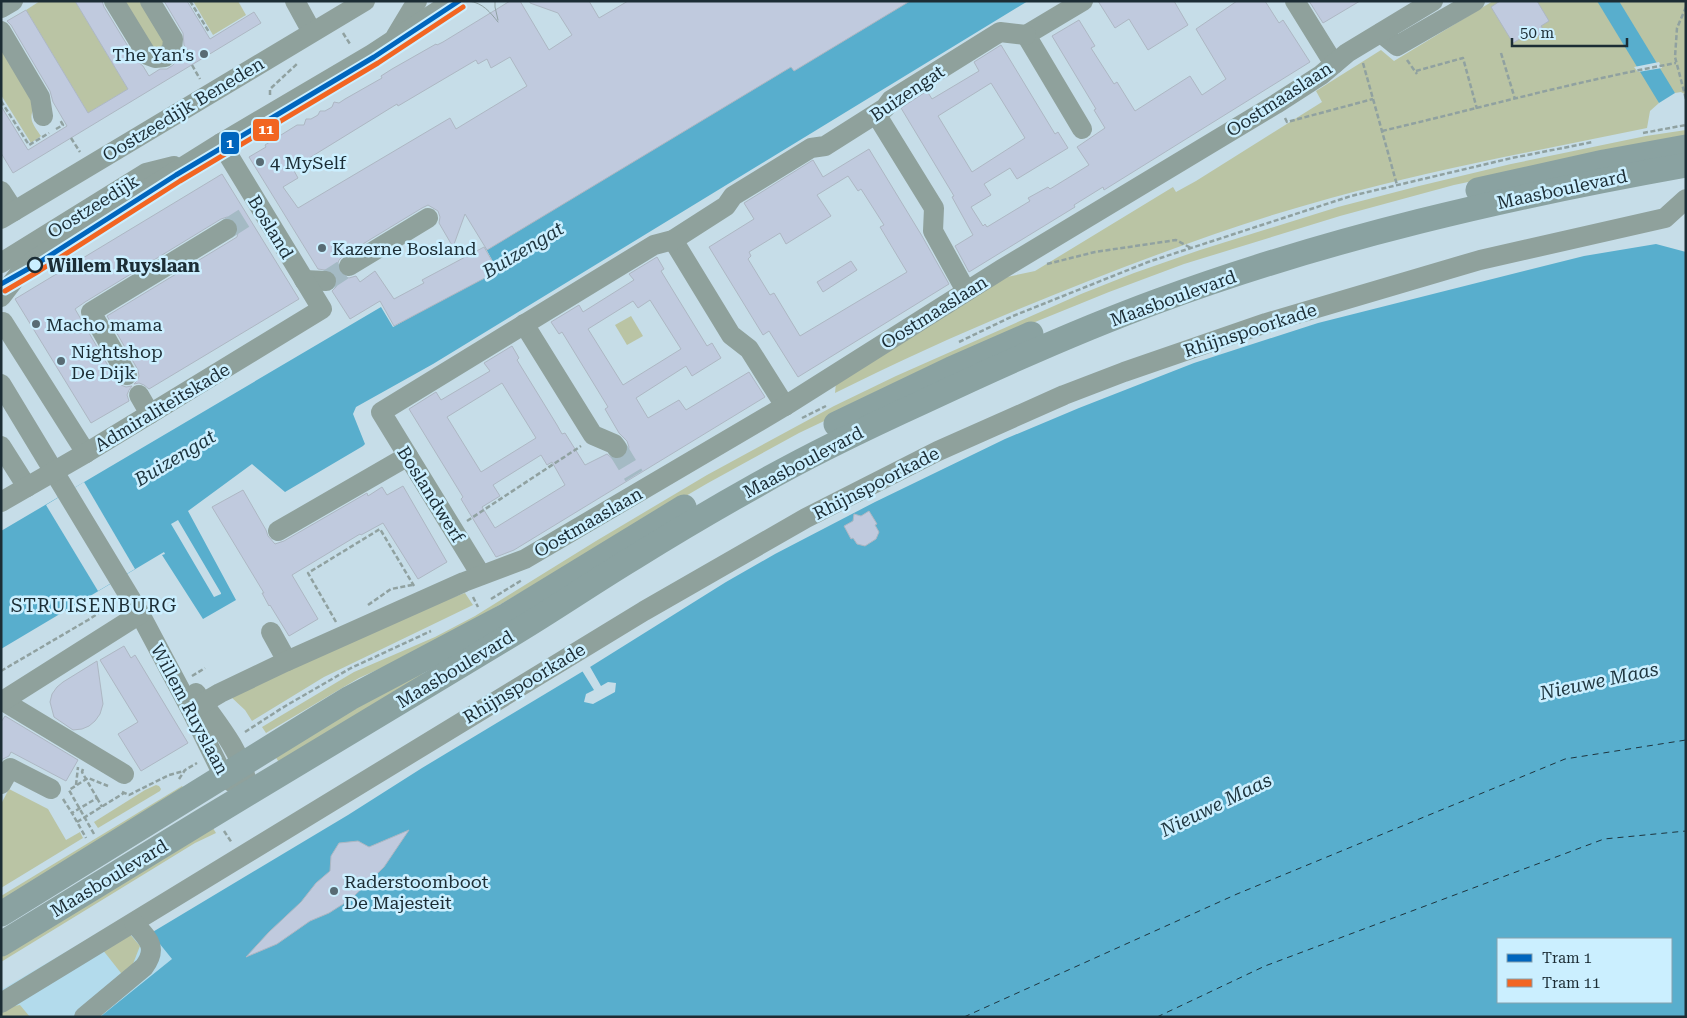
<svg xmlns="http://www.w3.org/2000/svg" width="1687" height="1018" viewBox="0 0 1687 1018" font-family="'Roboto Serif',serif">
<rect width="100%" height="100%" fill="#c6dde8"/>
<path fill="#b3dbec" d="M135,911L172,959L102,1017H1V990Z"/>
<g fill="#bac4a4">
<path d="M40,1H75L128,89L88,113L26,10Z"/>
<path d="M119,1H142L166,42L156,53Z"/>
<path d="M193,1H238L246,15L213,35Z"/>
<path d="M1493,1H1686V95L1681,92L1675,93L1673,91L1658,100L1659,103L1650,111L1647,128C1541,150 1435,169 1331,198C1250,220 1170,249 1091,280C1004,314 918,351 835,393L836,383L1007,277L1035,271L1173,187L1176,192L1196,181L1322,102L1316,91L1381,50L1394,61Z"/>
<path d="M1,43L35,107C27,118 34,126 41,136L31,143L1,95Z"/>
<path d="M1686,130V140L1637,146L1454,185L1340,216L1184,264L1109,292L1013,331L799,433L708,483L424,649L359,678L266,733L262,727L354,672L435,637L475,616L596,541L707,475L834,406L896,376L1081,294L1134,273L1200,250L1338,207L1419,186L1511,164L1646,136Z"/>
<path d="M631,316L643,336L627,345L615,325Z"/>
<path d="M465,593L473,605L324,677L252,721L245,710L230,696L409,613Z"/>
<path d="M421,673L424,676L280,764L275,756L340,717Z"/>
<path d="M156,785L159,786L161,789L160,791L98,828L94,822L145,790Z"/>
<path d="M182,786L186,791L1,904V896Z"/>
<path d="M9,789L48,809L66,840L80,832L83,838L1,888V804Z"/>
<path d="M211,825L216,833L195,843L1,962V954Z"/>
<path d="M129,933L140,946L129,974L125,978L102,949Z"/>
<path d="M20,1005L30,1017H1V1011L8,1007Z"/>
</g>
<g fill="#58aecd" fill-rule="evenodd">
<path d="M900,1H1028L433,364L356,407L353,414L365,444L363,446L285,492L252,464L188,511L236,600L203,619L162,555L165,554L164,552L1,649V531L381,307L393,327L497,269L485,247ZM178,520L221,593V594L214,597L171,524Z"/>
<path d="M1597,1H1619L1675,93L1659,103Z"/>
<path d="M1656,244L1686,252V1017H100L172,959L151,933L348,815L422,768L590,667L726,582L775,554L875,502L1005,439L1079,408L1194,363L1318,323L1584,256ZM1498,939H1671V1002H1498Z"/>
</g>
<g fill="#c6dde8">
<path d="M1659,62L1662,68L1638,72L1634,67Z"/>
<path d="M84,482L135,569L98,591L46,505Z"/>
<path d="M589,665L601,686L608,682L616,683L615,692L593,704L584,702L586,694L594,690L581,669Z"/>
</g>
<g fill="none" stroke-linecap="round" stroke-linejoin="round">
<g stroke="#1e353f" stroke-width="1" stroke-dasharray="6 5" stroke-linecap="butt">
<path d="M964,1017L1237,894L1565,759L1686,740"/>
<path d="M1157,1017L1265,966L1604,839L1686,831"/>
</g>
</g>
<g fill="#c0cade" stroke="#adb7c3" fill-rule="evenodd">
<path d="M75,1H102L104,7L137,61L143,66L149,76L160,69H167L173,65L181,56L189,52L184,45L183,33L164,1H187L210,39L254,12L261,23L13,173L1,153V106L28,150L67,126L53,102L50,91L11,25L7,21L26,10L88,113L128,89Z"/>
<path d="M510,1H520L549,50L572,35L558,13L530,3V1H589L599,18L628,1H910L794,71L791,67L487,250L465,214L453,247L439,223L440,217L438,211L428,205L422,208L343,256L339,260L337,266L339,273L343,276L349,278L356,276L360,282L375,271L394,299L424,283L422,280L484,247L498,271L394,326L380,301L350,319L332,291L336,287L338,282L336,275L332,271L318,269L249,157L266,147L265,145L297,125H304L306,119H311L318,115L320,111H325L332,107L334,102L339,103L345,99L382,78L381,76L392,69L436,44L437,45L443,42ZM510,57L527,86L456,129L450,118L298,208L283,187L298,178L293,169L307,161L306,160L397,104L398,106L476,60L478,64L487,59L491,68Z"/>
<path d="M1098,1H1174L1188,25L1148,50L1129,19L1115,28Z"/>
<path d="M1237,1H1265L1279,23L1283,20L1310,62L1104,190L1103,187L1074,205L1075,207L969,272L955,246L973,235L952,197L954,196L901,108L927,91L932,99L979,71L974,62L1001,45L1055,134L1058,132L1068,148L1017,179L1010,168L984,184L991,195L971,207L983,226L985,224L987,227L1030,201L1028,198L1048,187L1050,189L1089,165L1077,147L1105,128L1094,110L1096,109L1052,36L1079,20L1095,46L1091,48L1114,84L1117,82L1135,111L1190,76L1202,95L1226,79L1196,29ZM991,83L1025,138L972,172L938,116Z"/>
<path d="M1309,1H1360L1323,23Z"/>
<path d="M1500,1H1537L1549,21L1541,26L1545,32L1534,38L1531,32L1513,43L1491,7Z"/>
<path d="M869,149L922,236L949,284L798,377L769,331L763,335L709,247L754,219L744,203L813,160L823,177ZM848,176L858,191L861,189L884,225L880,227L907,272L800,336L774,293L770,295L748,259L751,256L749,252L780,233L786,244L831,216L817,195Z"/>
<path d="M222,174L299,299L149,389L144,385L139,383L134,384L137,381L139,376L138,370L107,316L237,237L239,229L237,222L233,219L227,217L221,219L85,302L75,309L117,381L121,385L126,387L132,386L129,390L127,395L129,401L91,423L15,299Z"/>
<path d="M657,257L664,269L661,271L707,346L712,343L721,358L692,376L686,366L636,398L648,418L679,400L686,410L749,372L765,397L514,550L496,557L461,499L463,497L409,409L436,392L441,400L490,371L484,363L512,346L519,358L517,360L557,425L562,434L565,433L585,465L607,454L613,459L618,460L624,458L628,452L629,447L627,441L619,433L605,409L608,407L562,332L559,334L551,322L579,305L583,312L634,280L629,274ZM650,300L681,349L623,385L588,329L633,301L638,308ZM502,383L536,438L481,472L447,417ZM541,455L547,465L552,462L565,485L495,528L482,507L500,496L493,485Z"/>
<path d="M851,261L857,270L823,292L817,282Z"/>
<path d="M403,486L447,562L418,579L383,523L361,535L360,534L292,575L318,619L289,636L270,605L269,606L262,593H264L212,507L243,490L266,530L268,536L275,544L284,541L367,493L368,496L382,487L387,495Z"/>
<path d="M869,511L877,524L875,525L879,532L876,539L865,546L857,544L853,538L851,539L844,526L853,521L854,514L861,516Z"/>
<path d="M124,646L131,658L135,655L188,743L141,771L118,734L138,722L100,660Z"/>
<path d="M97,661L103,704L100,714L95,721L89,726L82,729L73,730L54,717L50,702L52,694L57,687L63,682Z"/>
<path d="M5,716L78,760L66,781L11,752L9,756L1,760V722Z"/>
<path d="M409,830L384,867L351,899L329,913L310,921L277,944L246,957L269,932L301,902L316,883L330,871L331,856L339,843L358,841L369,847Z"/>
</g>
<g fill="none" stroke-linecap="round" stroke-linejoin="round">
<g stroke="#a4bac4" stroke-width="20" stroke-dasharray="20 10" stroke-linecap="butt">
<path d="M227,229L246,217"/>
<path d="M326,281L349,266"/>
<path d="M617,448L634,476"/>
</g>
<g stroke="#90a1a0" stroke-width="2.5" stroke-dasharray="5 2.5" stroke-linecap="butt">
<path d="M190,1L209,32"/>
<path d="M1686,7L1677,28L1675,57L1686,99"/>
<path d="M343,33L350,44"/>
<path d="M1501,53L1515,99"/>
<path d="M1407,60L1417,74"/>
<path d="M1363,63L1397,185"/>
<path d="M192,65L200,79"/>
<path d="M1416,71L1463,58L1477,109"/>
<path d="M270,95V89L298,63"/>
<path d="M1,101L29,145L49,133"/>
<path d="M1285,118L1287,122L1373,99"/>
<path d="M56,129L63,125L60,120"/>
<path d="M1382,131C1480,108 1577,81 1676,63"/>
<path d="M1643,133L1686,125"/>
<path d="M71,138L80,152"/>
<path d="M1047,264L1095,252L1176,240L1191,248"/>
<path d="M959,342L1013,316L1148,262L1351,196L1512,158L1593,142"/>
<path d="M802,418L826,406"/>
<path d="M467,521L581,446"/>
<path d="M473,597L478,607"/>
<path d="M491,599L522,580"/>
<path d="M368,605L391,589L412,585"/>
<path d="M336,622L308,573L380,529L414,586"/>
<path d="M1,671L88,620L114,603"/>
<path d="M192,676L205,668"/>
<path d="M245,732L282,708L351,668L431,631"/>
<path d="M83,769L82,772L97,798L72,813L86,838"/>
<path d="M179,779L185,770L197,763"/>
<path d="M76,785L78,767"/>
<path d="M122,792L129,795L169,775L184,771"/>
<path d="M97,798L102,807"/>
<path d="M63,799L72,813"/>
<path d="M77,822L124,793"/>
<path d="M224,831L232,843"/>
<path d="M94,834L69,790L88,778L108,786"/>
</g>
<g stroke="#8fa19c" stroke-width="20">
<path d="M114,1L147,55L155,58L165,57L172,49L173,39L150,1"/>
<path d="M295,1L312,32"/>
<path d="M1295,1L1334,64"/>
<path d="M1,8L13,1"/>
<path d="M1,31L40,97L43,116"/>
<path d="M1381,33L1397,46L1475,1"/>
<path d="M396,36L417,1"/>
<path d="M876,114L934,208L933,231L966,291"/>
<path d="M1082,129L1026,35L1083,1"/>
<path d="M1,191L14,211"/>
<path d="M1,219L365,1"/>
<path d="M673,240L731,335L749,349L785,406"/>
<path d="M1,263L146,173L174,166"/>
<path d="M349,266L428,218"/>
<path d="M304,280L326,281"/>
<path d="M1,297L18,275L34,260L221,143L372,54L453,1"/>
<path d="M3,322L86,453"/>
<path d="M524,324L593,435L614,444L617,448"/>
<path d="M127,375L91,312L227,229"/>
<path d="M1,384L140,614L191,710L224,777L249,793"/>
<path d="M139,395L150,414"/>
<path d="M1,446L27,487"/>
<path d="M1,502L86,453L322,309L221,143"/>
<path d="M278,531L408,456"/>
<path d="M481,575L381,412L654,245L673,240L726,206L733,196L811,148L825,146L885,108L891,100L1000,32L1026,35"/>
<path d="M271,632L287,661"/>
<path d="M196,693C214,720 239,747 246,779"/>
<path d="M3,701L124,774"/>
<path d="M1,702L140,614"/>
<path d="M191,710L220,693L287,661L464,582L525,559L785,406L1002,269L1276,104L1321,75L1347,53L1433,1"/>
<path d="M1,784L10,768L51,789"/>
<path d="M1,1003L644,611L806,518L938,451L1064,395L1124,372L1266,323L1480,260L1665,218L1686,199"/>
<path d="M84,1017L144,967C159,947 147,938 134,923"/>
</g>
<g stroke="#8aa2a1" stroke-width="25">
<path d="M1478,190L1604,162L1686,147"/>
<path d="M836,424L951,369L1031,334"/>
<path d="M1,914L319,717L350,698L507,615L684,507"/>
<path d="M1,944C172,839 344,735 516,632C556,608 595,581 635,557C675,532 716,508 757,485C811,454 868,427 925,401C1001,365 1079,330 1158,301C1329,238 1507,197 1686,165"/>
</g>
<g stroke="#90a2a4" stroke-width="1">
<path d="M469,1C483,3 490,12 498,22"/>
<path d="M495,1V7L498,20"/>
<path d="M431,11L452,1"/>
</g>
<defs>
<path id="tram-1" d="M1,284L35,265L176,175L374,57L459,1"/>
<path id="tram-2" d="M5,291L39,271L180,181L378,63L463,7"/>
</defs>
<use href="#tram-1" stroke="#cbefff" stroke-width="9"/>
<use href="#tram-2" stroke="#cbefff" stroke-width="9"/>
<use href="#tram-1" stroke="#0065bd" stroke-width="5"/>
<use href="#tram-2" stroke="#f26522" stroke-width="5"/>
</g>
<g fill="#586b74" stroke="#cbefff" stroke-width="2">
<circle cx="204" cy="54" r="5"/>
<circle cx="260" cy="162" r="5"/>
<circle cx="322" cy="248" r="5"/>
<circle cx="36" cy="324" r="5"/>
<circle cx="61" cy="361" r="5"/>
<circle cx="334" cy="891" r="5"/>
</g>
<circle fill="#cbefff" stroke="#1c2d35" stroke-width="2.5" cx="35" cy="265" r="7"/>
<g text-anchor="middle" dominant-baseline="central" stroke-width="5" stroke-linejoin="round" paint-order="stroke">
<g font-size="18" fill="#1c2d35" stroke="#cbefff" text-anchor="start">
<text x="194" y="54" text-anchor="end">The Yan's</text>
<text x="270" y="162">4 MySelf</text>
<text x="332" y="248">Kazerne Bosland</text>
<text x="46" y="324">Macho mama</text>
<text x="71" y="351">Nightshop<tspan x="71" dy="21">De Dijk</tspan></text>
<text x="344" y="881">Raderstoomboot<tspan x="344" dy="21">De Majesteit</tspan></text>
</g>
<g font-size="18" fill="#1c2d35" stroke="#cbefff">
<text transform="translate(907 93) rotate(-34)">Buizengat</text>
<text transform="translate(1279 99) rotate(-33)">Oostmaaslaan</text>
<text transform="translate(183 109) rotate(-31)">Oostzeedijk Beneden</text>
<text transform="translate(1562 189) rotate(-12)">Maasboulevard</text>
<text transform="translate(93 206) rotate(-32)">Oostzeedijk</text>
<text transform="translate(271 227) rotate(59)">Bosland</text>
<text transform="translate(1173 298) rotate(-20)">Maasboulevard</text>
<text transform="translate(934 312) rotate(-32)">Oostmaaslaan</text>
<text transform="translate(1250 330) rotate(-18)">Rhijnspoorkade</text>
<text transform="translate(162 407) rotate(-31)">Admiraliteitskade</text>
<text transform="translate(803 462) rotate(-28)">Maasboulevard</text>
<text transform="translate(876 483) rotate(-27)">Rhijnspoorkade</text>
<text transform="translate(431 494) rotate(58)">Boslandwerf</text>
<text transform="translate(588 522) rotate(-30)">Oostmaaslaan</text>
<text transform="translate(455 669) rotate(-31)">Maasboulevard</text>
<text transform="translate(524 683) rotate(-31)">Rhijnspoorkade</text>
<text transform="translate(190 709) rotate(62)">Willem Ruyslaan</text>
<text transform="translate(109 878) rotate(-31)">Maasboulevard</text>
</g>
<g font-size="18" font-weight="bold" fill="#1c2d35" stroke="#cbefff" text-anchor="start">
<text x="47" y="265">Willem Ruyslaan</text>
</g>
<g font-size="19" font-style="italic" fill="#1e353f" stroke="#cbefff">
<text transform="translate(523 250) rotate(-31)">Buizengat</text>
<text transform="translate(175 458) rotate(-31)">Buizengat</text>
<text transform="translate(1599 681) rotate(-12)">Nieuwe Maas</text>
<text transform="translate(1216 805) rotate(-26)">Nieuwe Maas</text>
</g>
<g font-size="19" letter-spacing="1" fill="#1c2d35" stroke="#cbefff">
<text x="94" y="605">STRUISENBURG</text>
</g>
</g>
<g stroke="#cbefff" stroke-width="2">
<rect x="252" y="118" width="28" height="24" rx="5" fill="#f26522"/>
<rect x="220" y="131" width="20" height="24" rx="5" fill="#0065bd"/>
</g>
<g font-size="14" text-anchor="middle" font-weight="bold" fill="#fff">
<text x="266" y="134">11</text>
<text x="230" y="148">1</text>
</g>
<rect width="1687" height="1018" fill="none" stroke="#1c2d35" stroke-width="5"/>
<rect x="1497" y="938" width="175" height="65" fill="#cbefff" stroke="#85a1ae"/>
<rect x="1507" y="954" width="25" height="8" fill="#0065bd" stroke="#85a1ae"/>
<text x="1542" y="963" font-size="15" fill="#1c2d35">Tram 1</text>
<rect x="1507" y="979" width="25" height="8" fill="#f26522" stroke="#85a1ae"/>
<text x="1542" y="988" font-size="15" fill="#1c2d35">Tram 11</text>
<path d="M1512 38v8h115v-8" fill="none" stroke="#1c2d35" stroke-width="2.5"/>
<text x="1520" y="38" font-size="15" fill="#1c2d35" stroke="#cbefff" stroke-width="4" paint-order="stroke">50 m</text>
</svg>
